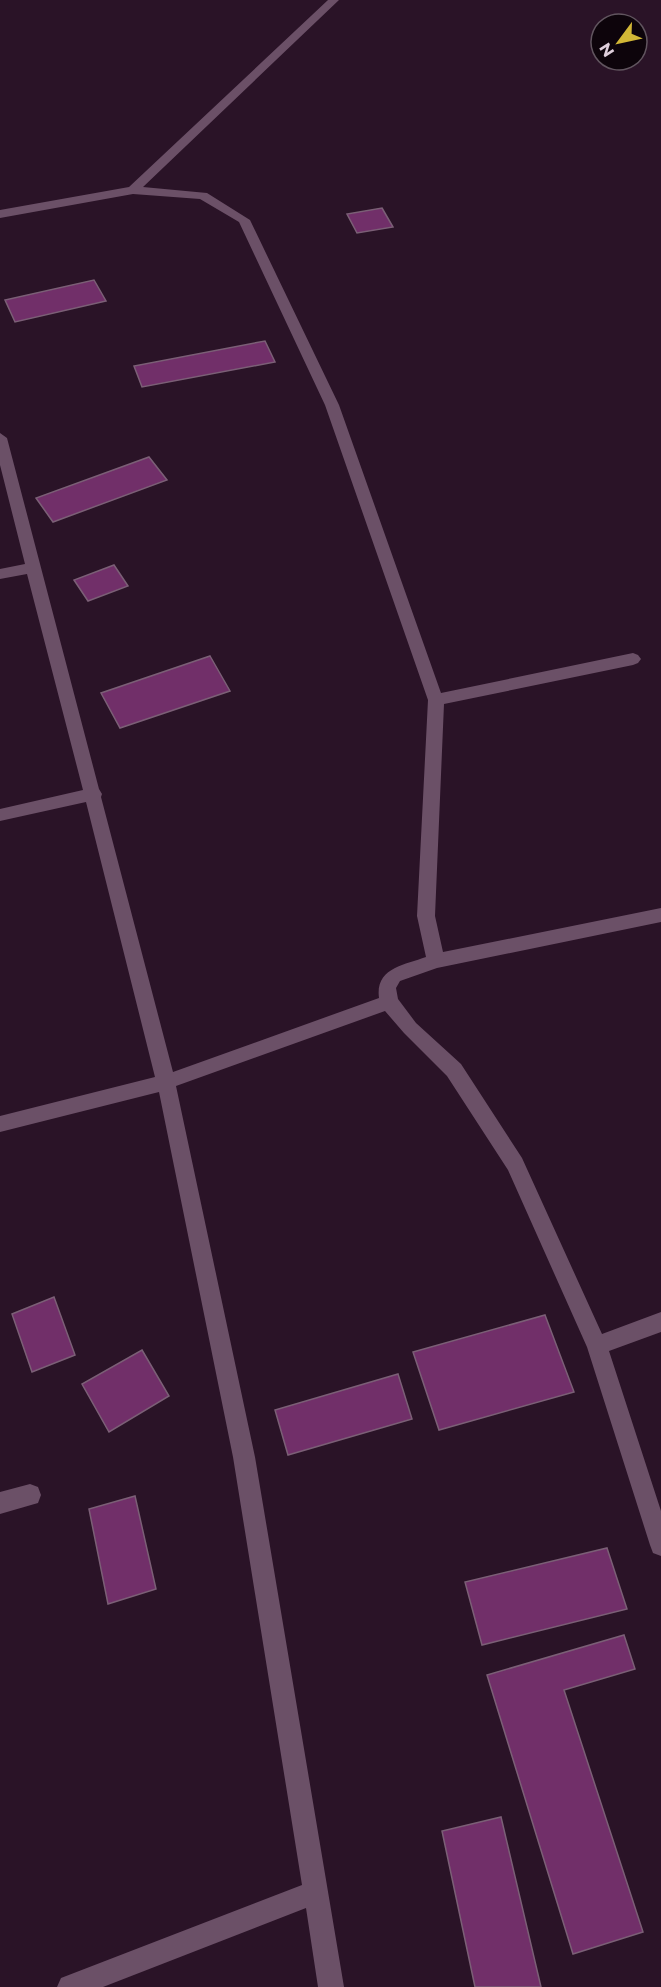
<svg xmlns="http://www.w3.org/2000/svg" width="661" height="1987" viewBox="0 0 661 1987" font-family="Montserrat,sans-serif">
<rect width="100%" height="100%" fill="#2a1327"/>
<g fill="#712f69" stroke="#7b5f76" stroke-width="1.5">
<path d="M382,208L393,227L357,233L347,214Z"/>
<path d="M94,280L106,301L15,322L5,300Z"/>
<path d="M265,341L275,362L142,387L134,366Z"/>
<path d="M149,457L167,480L53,522L36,498Z"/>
<path d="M114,565L128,586L88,601L74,580Z"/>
<path d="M210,656L230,691L120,728L101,693Z"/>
<path d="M54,1297L75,1355L32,1372L12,1314Z"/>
<path d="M545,1315L574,1392L439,1430L413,1352Z"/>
<path d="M142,1350L169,1396L109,1432L82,1384Z"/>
<path d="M398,1374L412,1419L288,1455L275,1410Z"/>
<path d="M135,1496L156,1589L108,1604L89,1509Z"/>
<path d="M607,1548L627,1609L482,1645L465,1582Z"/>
<path d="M624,1635L635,1669L564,1690L643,1932L573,1954L487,1675Z"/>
<path d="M501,1817L541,1987H475L442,1831Z"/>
</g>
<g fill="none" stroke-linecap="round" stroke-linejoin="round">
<g fill="#6b5067" fill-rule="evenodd">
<path d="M328,0H339L143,187L207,193L250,220L339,405L441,693L633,653L638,655L641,659L638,663L633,665L444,704L435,916L443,952L661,908V922L437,968L400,981L396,988L398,999L416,1023L461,1064L522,1158L602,1334L661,1312V1332L609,1351L661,1511V1556L653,1553L650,1545L587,1347L508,1170L447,1076L404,1033L385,1011L176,1086L255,1457L344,1987H318L306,1908L103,1987H57L61,1978L302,1885L233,1457L159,1092L0,1132V1116L155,1077L86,802L0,821V809L83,790L27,574L0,579V569L25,564L0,465V433L7,438L99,789L102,794L101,797L173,1072L379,998C375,968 404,965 426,957L417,916L428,700L325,405L239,222L200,199L133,194L0,218V210L129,187Z"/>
<path d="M30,1484L38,1487L41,1495L38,1503L0,1514V1492Z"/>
</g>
</g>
<g transform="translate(619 42) rotate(237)"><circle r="28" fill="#0d040b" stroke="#61555f" stroke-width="1.5"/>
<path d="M0-4.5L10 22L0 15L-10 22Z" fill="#d2b736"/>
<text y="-9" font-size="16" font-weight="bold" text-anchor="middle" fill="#dfcfdc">N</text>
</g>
</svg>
